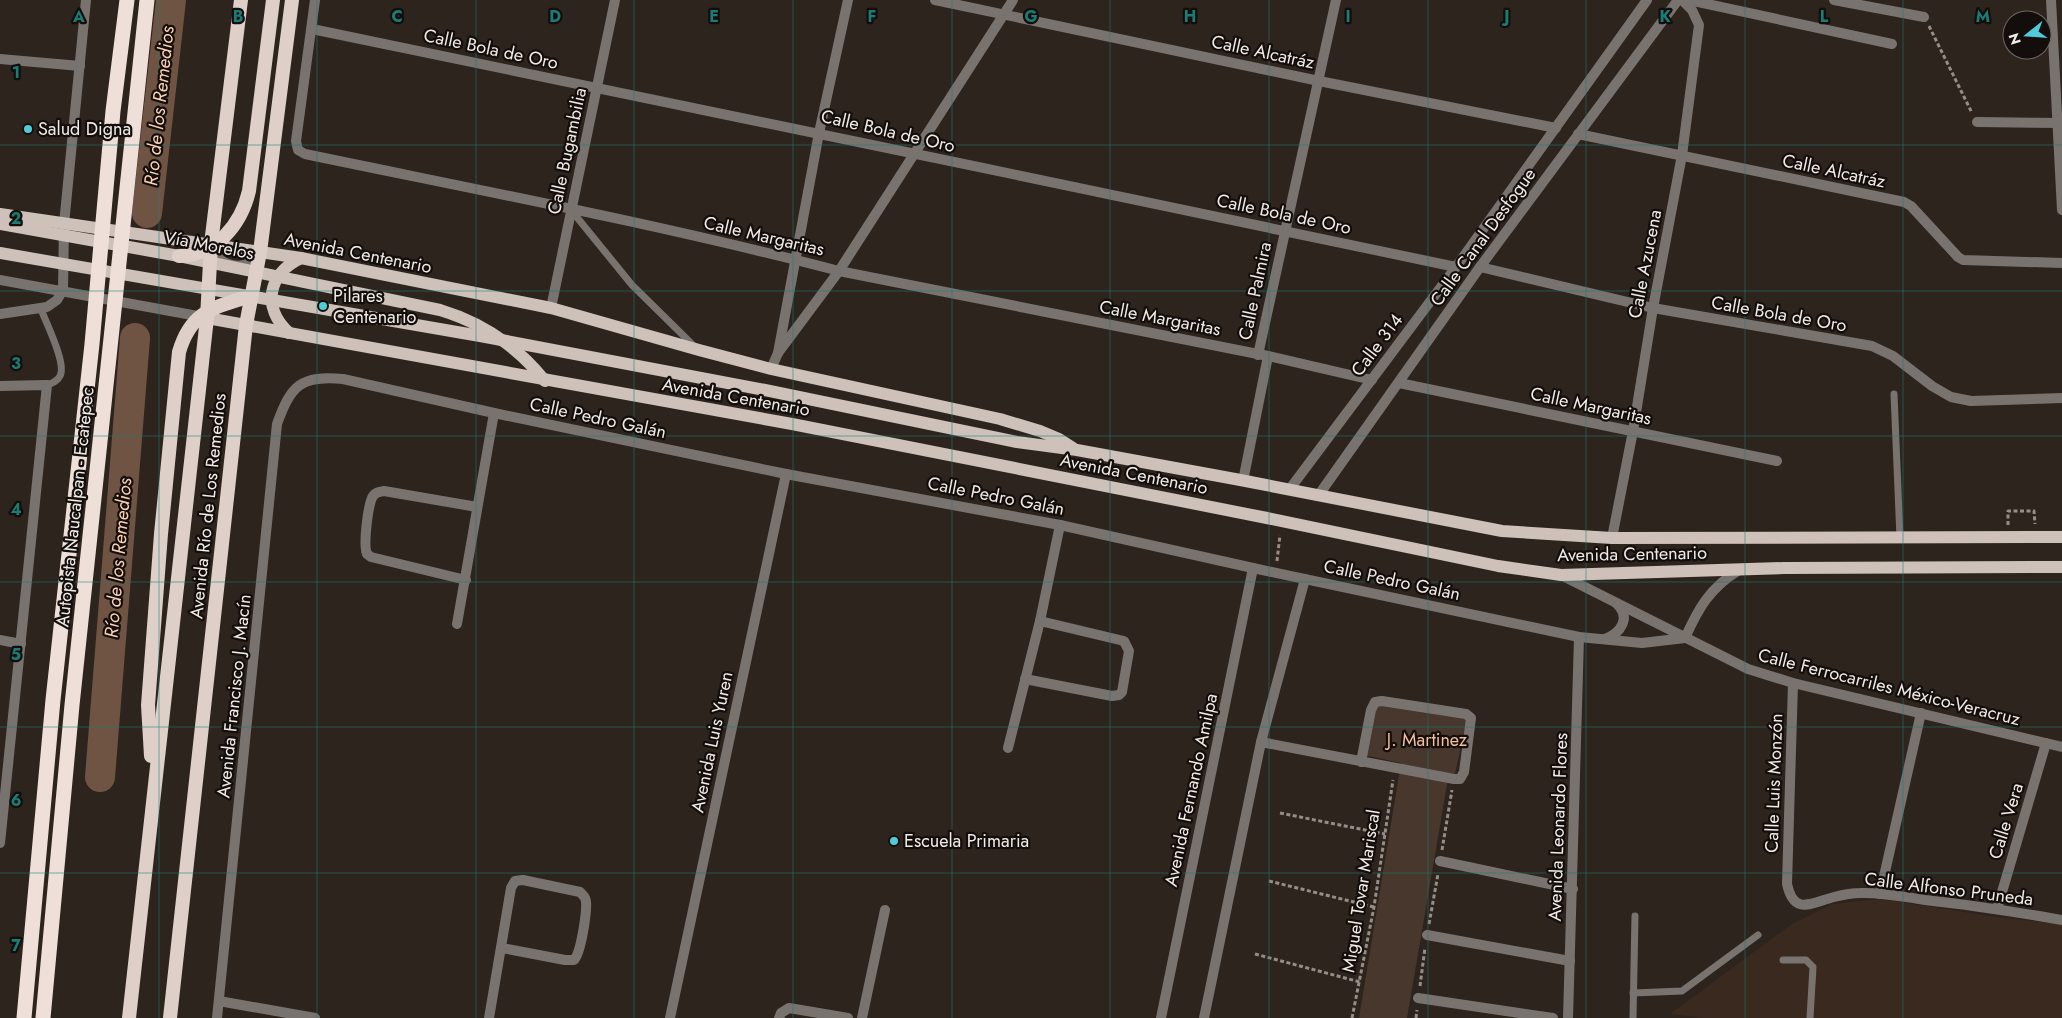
<svg xmlns="http://www.w3.org/2000/svg" width="2062" height="1018" viewBox="0 0 2062 1018" font-family="Jost,sans-serif">
<rect width="100%" height="100%" fill="#2e241e"/>
<path fill="#39291f" d="M1880,899L1996,917L2062,924V1018H1704L1670,1014L1792,924L1833,904Z"/>
<path fill="#47372c" d="M1378,696L1468,714L1455,774L1449,773L1407,1018H1359L1401,763L1364,755Z"/>
<g fill="none" stroke-linecap="round" stroke-linejoin="round">
<g stroke="#6f5443" stroke-width="30">
<path d="M147,213L171,0"/>
<path d="M100,777L135,338"/>
</g>
<g stroke="#958d87" stroke-width="3" stroke-dasharray="4 2.5" stroke-linecap="butt">
<path d="M1929,26L1972,113"/>
<path d="M2008,525V511H2034L2035,524"/>
<path d="M1277,561L1280,535"/>
<path d="M1280,813L1385,834"/>
<path d="M1442,850L1452,790"/>
<path d="M1269,881L1374,907"/>
<path d="M1429,924L1438,874"/>
<path d="M1255,954L1360,982"/>
<path d="M1420,986L1425,948"/>
<path d="M1352,1018L1374,907L1393,780"/>
<path d="M1416,1018L1417,1010"/>
</g>
<g stroke="#797370" stroke-width="7">
<path d="M571,210L632,285L695,347"/>
<path d="M213,247C220,264 242,271 256,256"/>
<path d="M41,309C46,323 67,364 60,376C58,381 52,383 47,385"/>
<path d="M1894,394L1900,538"/>
<path d="M1783,960H1806L1813,967L1810,1018"/>
<path d="M1633,993L1682,991L1758,935"/>
<path d="M1633,1018L1635,916"/>
</g>
<g stroke="#797370" stroke-width="10">
<path d="M1243,481L1268,356"/>
<path d="M1440,861L1573,889"/>
<path d="M1427,935L1570,961"/>
<path d="M1418,998L1553,1018"/>
</g>
<g stroke="#797370" stroke-width="10">
<path d="M315,0L296,141L298,150L305,154C483,191 663,225 839,271L1268,356L1372,380"/>
<path d="M935,0L1319,81L1556,128"/>
<path d="M1689,0L1892,44"/>
<path d="M1834,0L1924,17"/>
<path d="M312,29C693,107 1075,187 1456,267"/>
<path d="M0,59L80,66"/>
<path d="M1977,122L2062,123"/>
<path d="M1578,134L1904,202L1911,206L1958,257L1963,260L2062,263"/>
<path d="M1480,267L1653,308L1872,346L1893,356L1932,386L1951,397L1971,401L2062,398"/>
<path d="M0,280L203,317"/>
<path d="M551,308L615,0"/>
<path d="M0,314L47,307L57,300L63,290L64,224L86,0"/>
<path d="M778,353L839,271L1013,0"/>
<path d="M1258,355L1336,0"/>
<path d="M771,369L778,353L819,133L848,0"/>
<path d="M1399,383L1777,461"/>
<path d="M0,386L47,385L0,843"/>
<path d="M1612,538L1633,431L1653,308L1682,155L1699,25L1692,10L1682,0"/>
<path d="M466,580L371,557L367,554C363,545 368,504 373,496C376,492 379,492 384,491L477,507"/>
<path d="M457,624L494,413"/>
<path d="M0,640L21,644"/>
<path d="M1025,679L1112,696L1119,695L1122,692L1129,651L1124,641L1040,621"/>
<path d="M1793,683L1787,884C1794,916 1811,903 1834,897C1842,895 1852,893 1860,893C1882,892 1904,897 1925,900C1971,905 2016,912 2062,920"/>
<path d="M1261,742L1454,779H1460L1464,772L1471,718L1466,714L1382,701L1375,702L1371,710L1361,762"/>
<path d="M1008,748L1040,621L1060,525"/>
<path d="M1880,894L1921,713"/>
<path d="M1997,909L2046,743"/>
<path d="M219,1001L315,1018"/>
<path d="M217,1018L277,424C291,385 301,375 343,379L494,413L786,474L1060,525L1253,568"/>
<path d="M489,1018L511,888L515,881L523,880L580,892C583,895 586,897 586,902C587,912 581,953 574,960H565L502,948"/>
<path d="M670,1018L786,474"/>
<path d="M779,1018L781,1013L789,1008L848,1018"/>
<path d="M862,1018L885,910"/>
<path d="M1568,1018L1579,637"/>
</g>
<g stroke="#797370" stroke-width="10">
<path d="M2051,0L2062,210"/>
<path d="M1289,490L1456,267L1647,0"/>
<path d="M1318,496L1480,267L1678,0"/>
<path d="M1561,575L1748,669L1793,683L2062,747"/>
<path d="M1685,638C1699,607 1710,588 1739,570"/>
<path d="M1605,639C1621,633 1632,617 1616,603"/>
<path d="M1161,1018L1253,568L1579,637L1642,643L1685,638"/>
<path d="M1204,1018L1261,742L1305,579"/>
</g>
<g stroke="#cdc1ba" stroke-width="12">
<path d="M0,214L301,258L551,308L699,350L771,369L1000,419L1040,431L1059,439L1073,448"/>
<path d="M0,224L179,256L440,310C483,323 517,346 545,381"/>
<path d="M0,253L480,336L765,390L1017,442L1077,450L1235,479L1502,531L1612,538L2062,537"/>
<path d="M207,318L792,424L1267,518L1498,566L1561,575L1784,568L2062,567"/>
<path d="M289,333C262,308 267,274 301,258"/>
</g>
<g stroke="#ded0c9" stroke-width="14">
<path d="M179,256C216,255 241,225 249,191L273,0"/>
<path d="M151,756L148,705L161,534L179,352C191,311 213,308 250,296"/>
<path d="M129,1018L207,318L211,244L241,0"/>
<path d="M170,1018L246,325L260,252L292,0"/>
</g>
<g stroke="#eee0d8" stroke-width="15">
<path d="M24,1018L53,700L92,344L113,111L127,0"/>
<path d="M43,1018L72,705L147,0"/>
</g>
</g>
<path fill="none" stroke="#1a7c74" stroke-width="1" stroke-opacity="0.55" d="M159,0V1018M317,0V1018M476,0V1018M634,0V1018M793,0V1018M952,0V1018M1110,0V1018M1269,0V1018M1428,0V1018M1586,0V1018M1745,0V1018M1903,0V1018M0,145H2062M0,291H2062M0,436H2062M0,582H2062M0,727H2062M0,873H2062"/>
<g fill="#52cbd8" stroke="#130e0c" stroke-width="2">
<circle cx="28" cy="129" r="5"/>
<circle cx="323" cy="306" r="5"/>
<circle cx="894" cy="841" r="5"/>
</g>
<g text-anchor="middle" dominant-baseline="central" stroke-width="4.5" stroke-linejoin="round" paint-order="stroke">
<g font-size="18" fill="#f1ebe6" stroke="#130e0c">
<text transform="translate(491 49) rotate(12)">Calle Bola de Oro</text>
<text transform="translate(1263 52) rotate(12)">Calle Alcatráz</text>
<text transform="translate(888 131) rotate(13)">Calle Bola de Oro</text>
<text transform="translate(567 151) rotate(-78)">Calle Bugambilia</text>
<text transform="translate(1834 171) rotate(12)">Calle Alcatráz</text>
<text transform="translate(1284 214) rotate(12)">Calle Bola de Oro</text>
<text transform="translate(764 236) rotate(13)">Calle Margaritas</text>
<text transform="translate(1483 237) rotate(-54)">Calle Canal Desfogue</text>
<text transform="translate(209 245) rotate(11)">Vía Morelos</text>
<text transform="translate(358 253) rotate(11)">Avenida Centenario</text>
<text transform="translate(1645 264) rotate(-79)">Calle Azucena</text>
<text transform="translate(1255 291) rotate(-78)">Calle Palmira</text>
<text transform="translate(1779 314) rotate(10)">Calle Bola de Oro</text>
<text transform="translate(1160 318) rotate(11)">Calle Margaritas</text>
<text transform="translate(1377 345) rotate(-53)">Calle 314</text>
<text transform="translate(736 397) rotate(10)">Avenida Centenario</text>
<text transform="translate(1591 406) rotate(12)">Calle Margaritas</text>
<text transform="translate(598 418) rotate(12)">Calle Pedro Galán</text>
<text transform="translate(1134 474) rotate(11)">Avenida Centenario</text>
<text transform="translate(996 496) rotate(11)">Calle Pedro Galán</text>
<text transform="translate(208 506) rotate(-84)">Avenida Río de Los Remedios</text>
<text transform="translate(75 507) rotate(-84)">Autopista Naucalpan - Ecatepec</text>
<text transform="translate(1632 554) rotate(-1)">Avenida Centenario</text>
<text transform="translate(1392 580) rotate(12)">Calle Pedro Galán</text>
<text transform="translate(1889 687) rotate(14)">Calle Ferrocarriles México-Veracruz</text>
<text transform="translate(234 696) rotate(-84)">Avenida Francisco J. Macín</text>
<text transform="translate(712 742) rotate(-78)">Avenida Luis Yuren</text>
<text transform="translate(1774 783) rotate(-88)">Calle Luis Monzón</text>
<text transform="translate(1191 790) rotate(-78)">Avenida Fernando Amilpa</text>
<text transform="translate(2006 821) rotate(-73)">Calle Vera</text>
<text transform="translate(1558 827) rotate(-88)">Avenida Leonardo Flores</text>
<text transform="translate(1949 889) rotate(7)">Calle Alfonso Pruneda</text>
<text transform="translate(1361 891) rotate(-81)">Miguel Tovar Mariscal</text>
</g>
<g font-size="18" fill="#f1ebe6" stroke="#130e0c" text-anchor="start">
<text x="38" y="129">Salud Digna</text>
<text x="333" y="296">Pilares<tspan x="333" dy="21">Centenario</tspan></text>
<text x="904" y="841">Escuela Primaria</text>
</g>
<g font-size="18" fill="#f3bf9d" stroke="#130e0c">
<text x="1427" y="740">J. Martinez</text>
</g>
<g font-size="19" font-style="italic" fill="#fbd0b5" stroke="#130e0c">
<text transform="translate(159 106) rotate(-84)">Río de los Remedios</text>
<text transform="translate(118 558) rotate(-85)">Río de los Remedios</text>
</g>
</g>
<g font-size="16" text-anchor="middle" font-weight="bold" fill="#1a7c74" stroke="#130e0c" stroke-width="4.5" stroke-linejoin="round" paint-order="stroke">
<text x="79" y="22">A</text>
<text x="238" y="22">B</text>
<text x="397" y="22">C</text>
<text x="555" y="22">D</text>
<text x="714" y="22">E</text>
<text x="872" y="22">F</text>
<text x="1031" y="22">G</text>
<text x="1190" y="22">H</text>
<text x="1348" y="22">I</text>
<text x="1507" y="22">J</text>
<text x="1665" y="22">K</text>
<text x="1824" y="22">L</text>
<text x="1983" y="22">M</text>
<text x="16" y="78">1</text>
<text x="16" y="224">2</text>
<text x="16" y="369">3</text>
<text x="16" y="515">4</text>
<text x="16" y="660">5</text>
<text x="16" y="806">6</text>
<text x="16" y="951">7</text>
</g>
<g transform="translate(2027 35) rotate(253)"><circle r="24" fill="#130e0c" stroke="#6c6663"/>
<path d="M0-4L9 19L0 12L-9 19Z" fill="#52cbd8"/>
<text y="-8" font-size="14" font-weight="bold" text-anchor="middle" fill="#f1ebe6">N</text>
</g>
</svg>
